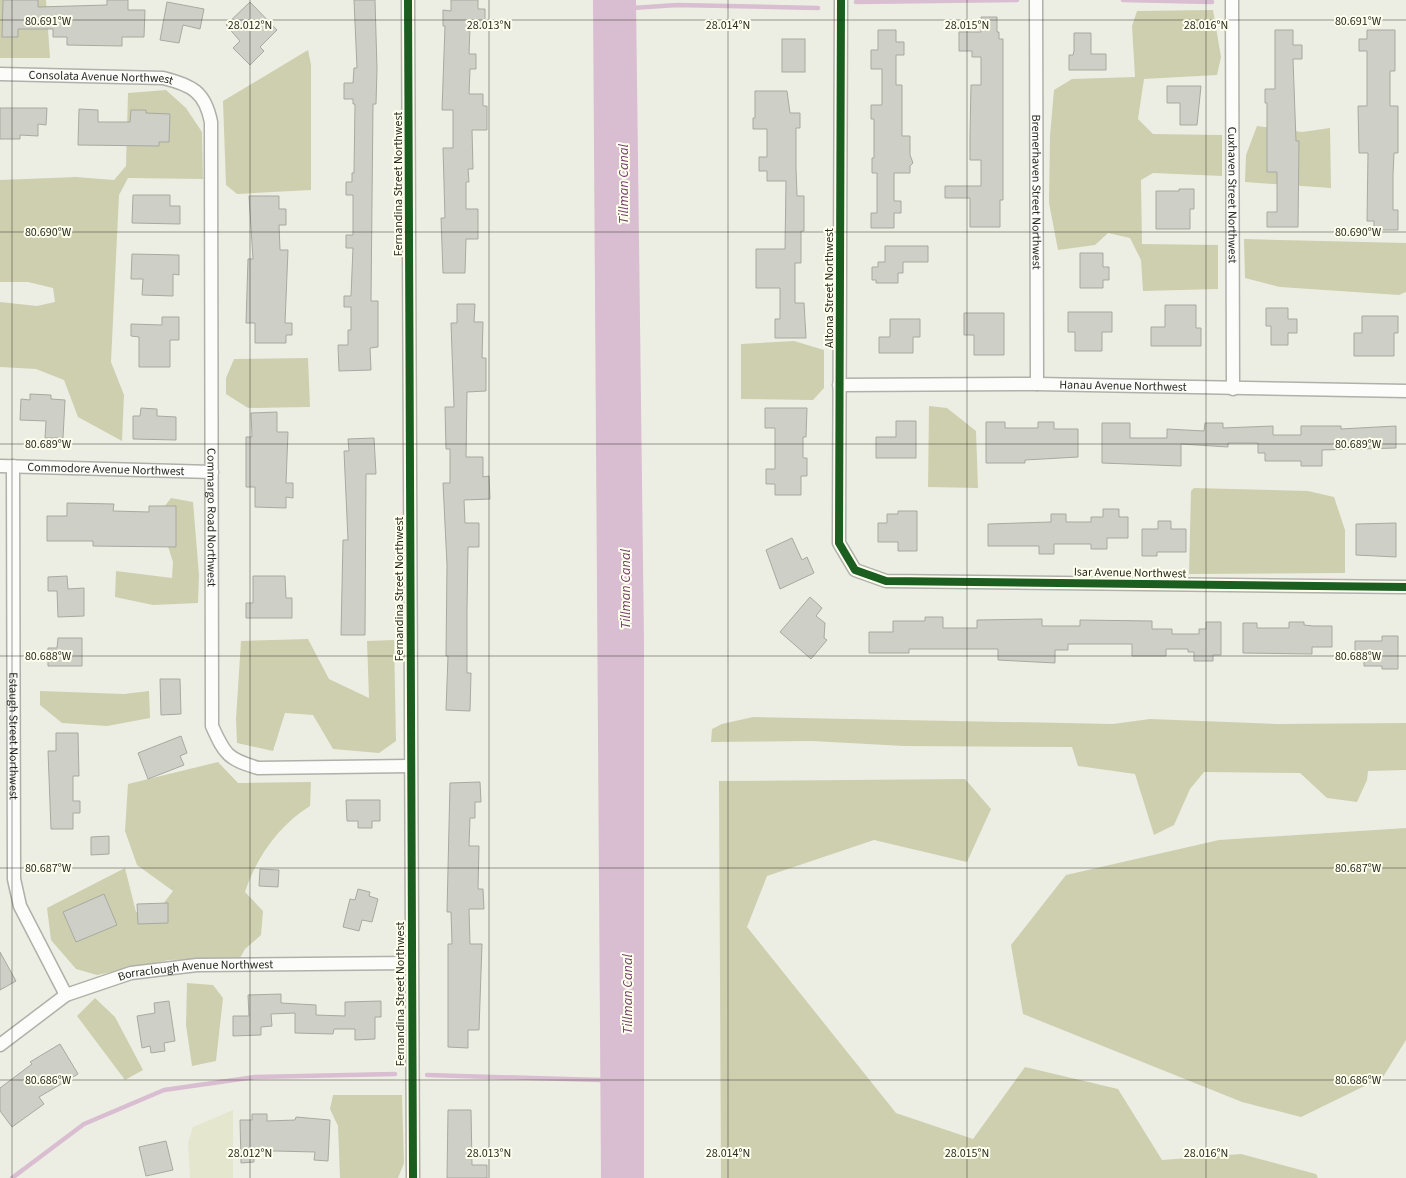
<svg xmlns="http://www.w3.org/2000/svg" width="1406" height="1178" viewBox="0 0 1406 1178" font-family="'Source Sans 3',sans-serif">
<rect width="100%" height="100%" fill="#edeee3"/>
<path fill="#e5e6ce" d="M233,1110V1178H190L188,1143L193,1127Z"/>
<g fill="#cecfaf">
<path d="M0,0H46L50,58H0Z"/>
<path d="M1213,10L1221,57L1217,75L1144,79L1138,119L1153,134L1222,135V176L1153,173L1141,180L1142,244L1218,245V289L1143,291L1141,260L1130,238L1108,233L1095,245L1058,250L1049,203L1050,136L1054,90L1072,79L1135,77L1132,26L1137,11Z"/>
<path d="M308,50L311,65V190L237,194L226,185L223,101Z"/>
<path d="M166,90L186,108L202,132L203,179L128,178L119,195L111,362L124,395L122,441L78,417L64,380L36,369L0,367V302L37,306L55,302L53,288L28,282H0V180L76,177L114,180L126,166L128,93Z"/>
<path d="M1257,126L1302,132L1330,128L1331,188L1245,182L1246,155Z"/>
<path d="M1244,239L1406,243V292L1399,295L1280,287L1245,278Z"/>
<path d="M794,341L824,350V388L813,400L741,399V344Z"/>
<path d="M308,358L310,407L248,408L226,394V378L234,359Z"/>
<path d="M929,406L947,408L976,431L978,488L928,487Z"/>
<path d="M1194,488L1308,491L1334,497L1345,530V573L1189,574L1191,491Z"/>
<path d="M171,498L193,502L199,575L198,603L153,605L115,597L116,571L172,578L173,562L158,515Z"/>
<path d="M308,639L329,679L369,698L367,641L394,640L396,741L379,753L333,749L313,715L285,713L273,751L237,743L236,719L241,641Z"/>
<path d="M40,691L124,694L149,691L150,718L107,726L62,723L40,705Z"/>
<path d="M753,717L1113,724L1150,719L1276,724L1406,723V770L1368,771L1367,780L1357,802L1327,798L1300,773L1204,772L1190,789L1174,825L1154,835L1135,774L1078,766L1072,747L904,746L812,741L711,742L712,729L722,724Z"/>
<path d="M218,762L238,783L311,782L310,806C279,825 256,858 245,892L263,911L261,935L245,949L240,958L169,960L97,975L76,969L51,940L47,908L125,868L136,912L156,913L173,891L137,865L125,831L128,784Z"/>
<path d="M965,779L991,809L967,862L874,840L767,876L747,927L896,1113L973,1139L1025,1067L1118,1089L1162,1160L1241,1154L1316,1174L1318,1178H721L719,781Z"/>
<path d="M1406,828V1040L1383,1077L1301,1117L1242,1102L1023,1014L1011,945L1066,875L1219,840Z"/>
<path d="M187,983L213,985L223,998L216,1061L192,1066L186,1025Z"/>
<path d="M95,998L115,1017L143,1070L125,1080L77,1016Z"/>
<path d="M333,1095H402L404,1163L398,1178H340L338,1126L330,1109Z"/>
</g>
<path fill="#d9bdd1" d="M593,0H636L644,642V1178H601Z"/>
<g fill="none" stroke-linecap="round" stroke-linejoin="round">
<g stroke="#d9bdd1" stroke-width="4.5">
<path d="M1123,0L1212,2"/>
<path d="M856,2L1017,0"/>
<path d="M632,8L677,5L818,8"/>
<path d="M427,1075L600,1080L605,1082"/>
<path d="M12,1178L84,1124L164,1090L255,1077L395,1074"/>
</g>
</g>
<g fill="#cecfc7" stroke="#a8a9a0">
<path d="M3,0H38V7L107,5V0H128V10H145L144,37H122V46L67,45V37H53V29H18V37H2Z"/>
<path d="M354,0H375L377,69L376,104H373L371,301H378V347L370,348L371,370L339,371L338,345H348V330H351V307H344V296H351L353,248H346V235H353V195H346V182H352V173H354L355,104H353V99H344V83H353L354,68H357Z"/>
<path d="M451,0H478V9H485V28L470,27L469,54H476V69H470L469,94H483V106H487V130H472L473,169H468L469,182H466V209H478V239H466L465,273H443L441,218H445L443,148H453V110H442L445,26H443V10L451,11Z"/>
<path d="M167,2L204,9L200,29L183,25L179,43L160,40Z"/>
<path d="M250,2L277,30L260,47L264,51L250,65L233,48L240,41L226,25Z"/>
<path d="M981,17H997V32H999V39H1003V200H1000V227H970V198H945V186H981V160H970V135L971,85H981V57H972V51H959V32H981Z"/>
<path d="M878,30H896V42H904V55H896V85H902V136H910V155L913,163L910,166V173H894V201H901V213H894V228H871V213H877V173H872V158H874V119H871V105H882V69H871V50H878Z"/>
<path d="M1275,30H1293V45H1302V59H1293L1296,141H1299L1298,227H1267V212H1277V172H1267V103H1265V89H1275Z"/>
<path d="M1367,30H1395V71H1390V106H1398V153H1394L1393,175V210H1398V230H1374V221H1367L1368,153H1359L1358,106H1367V51H1359V39H1367Z"/>
<path d="M1074,33H1091V54H1106V70H1069V55H1073L1074,51Z"/>
<rect x="782" y="39" width="23" height="33"/>
<path d="M1167,86H1201L1197,125H1180V103H1167Z"/>
<path d="M755,91H787L790,113H800V128H796V168L797,196H804V231H801V263H795V303H804L806,338H775V319H780V288H756V249H785L786,181H767V171H759V157H767V129H753V118H755Z"/>
<path d="M0,108H47L46,125L38,124V136L20,135V139H0Z"/>
<path d="M79,109L98,110V122H130L131,110H146V113L170,114L169,142H159V146L78,145Z"/>
<path d="M1179,189H1194V209H1190V229H1156V191H1179Z"/>
<path d="M133,195H170V206H180V224L132,223Z"/>
<path d="M249,196H279V209H286V225H279L280,250H288L285,323H292V335H286V343H255V323H246L248,259H253Z"/>
<path d="M885,246H928V262H903V273H898V283H876V280H872V267H878V262H885Z"/>
<path d="M1080,253H1103V267H1109V280H1103V288H1080Z"/>
<path d="M132,254L179,255V275L173,274V296L142,295L143,279H131Z"/>
<path d="M457,304H475L474,322H483L482,358H486V391L467,392L466,457H483V477L489,476L490,499L464,500L465,523H479V547H468L467,609V673H471L470,711L446,710L448,656H446L447,565L443,483H450V449H446L445,407H454L451,323H457Z"/>
<path d="M1165,305H1196V328H1201V346H1151V327H1165Z"/>
<path d="M1266,308H1288V319H1297V333H1288V345H1271V326H1266Z"/>
<path d="M1068,312H1112V332H1102V351H1075V332H1068Z"/>
<path d="M964,313H1004V355H974V335H964Z"/>
<path d="M1362,316H1398V333H1394V356H1354V333H1362Z"/>
<path d="M162,317H179V340H170V367H139V337L131,336V324L162,325Z"/>
<path d="M890,319H920V337H913V353H879V337H890Z"/>
<path d="M30,394L51,395V399L65,400L63,438H45L46,421L20,420L21,399L30,400Z"/>
<path d="M141,408L157,409V416L176,417V440L133,439V416H140Z"/>
<path d="M765,408H807L806,437H803V458H807V476H801V495H775V484H766V469H775V428H765Z"/>
<path d="M277,412V432H288L286,483H293V498L286,497V508L255,507V487H246V437H252L251,413Z"/>
<path d="M896,421H916V458H876V437H896Z"/>
<path d="M986,422H1005V428H1038V422H1054V429H1078V457L1025,460V463H986Z"/>
<path d="M1102,423H1130V438H1167V429L1204,431L1205,423H1223V428L1273,426V435H1301V426H1341V429L1396,426V448L1322,450V466H1301V461H1265V453H1258V443H1228V447L1181,444V466L1102,463Z"/>
<path d="M374,438L376,474H366L365,635H341L343,540H348L344,451H349L348,439Z"/>
<path d="M67,503L114,504L113,511L149,512V506H176V547L93,546V541H47V516H67Z"/>
<path d="M1103,509H1119V517H1128V538H1107V549H1091V544H1054V554H1039V546H988V524L1051,522V514H1066V522H1091V517H1103Z"/>
<path d="M898,511H917V551H898V542H878V523H887V514H898Z"/>
<path d="M1158,521H1171V529H1186V552H1157V556H1142V529H1158Z"/>
<path d="M1396,523V557L1356,555V524Z"/>
<path d="M792,538L802,560L807,557L814,573L780,589L766,550Z"/>
<path d="M67,576L68,589L84,588V616L58,617L57,591H48V577Z"/>
<path d="M253,576H285L286,598H292V618H246V603H253Z"/>
<path d="M810,597L822,608L816,616L825,623L824,638L827,640L811,659L780,632Z"/>
<path d="M925,617H943V628H977V620L1042,619V626H1080V620L1152,621V629H1172V634H1199V629H1206V622H1221V655H1213V661H1194V652H1188V649H1166V656H1132V644H1068V650H1055V663L998,660V649H909V653H869V632H893V621H925Z"/>
<path d="M1289,622H1304V625L1313,626H1332V647H1312V654L1243,653V623H1257V628H1289Z"/>
<path d="M1382,636H1398V669H1382V666H1364V659H1355V641H1382Z"/>
<path d="M58,638H82V666H48V648H57Z"/>
<path d="M160,679H180L181,714L161,715Z"/>
<path d="M56,733H78L79,776H73V801H80V813H73V829H51L48,751H56Z"/>
<path d="M181,736L187,753L180,756L184,765L148,779L138,753Z"/>
<path d="M480,782L481,802H475V818H470L469,846H479L478,889H483L484,909H469L470,944H482L479,1030H468V1048L448,1047V944H452L451,912H447L450,783Z"/>
<path d="M346,800H380V821H372V828H358V821H347Z"/>
<path d="M109,836V854L91,855V837Z"/>
<path d="M260,869L279,870L278,887L259,886Z"/>
<path d="M358,889L370,892L369,896L378,899L372,922L362,920L359,931L343,927L350,899L355,900Z"/>
<path d="M104,894L117,925L76,942L63,912Z"/>
<path d="M168,903V923L138,924L137,904Z"/>
<path d="M0,952L16,981L0,990Z"/>
<path d="M281,994V1003L316,1005V1015L345,1016V1002L381,1001V1017H375V1039L355,1040V1029H334L333,1034L295,1033V1013L271,1014L272,1026L261,1027V1035L233,1036V1016H249L248,995Z"/>
<path d="M169,1001L175,1041L164,1043L165,1051L151,1053L150,1046L142,1048L137,1016L155,1013L154,1003Z"/>
<path d="M60,1044L78,1074L39,1097L44,1104L12,1127L0,1111V1088L32,1064L30,1062Z"/>
<path d="M448,1110H471L472,1165H487V1178H447Z"/>
<path d="M252,1114H267V1121L295,1120L296,1117L330,1120L328,1161L314,1160L315,1152L275,1151L254,1153V1162L241,1163L240,1120H252Z"/>
<path d="M166,1141L173,1170L146,1176L139,1147Z"/>
</g>
<g fill="none" stroke-linecap="round" stroke-linejoin="round">
<defs>
<g id="street">
<path d="M408,0L413,1178"/>
<path d="M841,0L839,543L855,570L886,581L1406,587"/>
<path id="s1" d="M1036,0L1037,384"/>
<path id="s2" d="M1232,0L1233,389"/>
<path id="s3" d="M0,74L163,78C192,85 205,92 211,122L212,726C225,755 228,759 258,768L410,766"/>
<path id="s4" d="M839,385L1037,384L1406,391"/>
<path id="s5" d="M0,466L212,472"/>
<path id="s6" d="M13,466L14,879L20,906L66,995"/>
<path id="s7" d="M0,1045L66,995L131,973L197,965L411,963"/>
</g>
</defs>
<use href="#street" stroke="#afb0a8" stroke-width="15"/>
<use href="#street" stroke="#fcfcfb" stroke-width="12"/>
<defs>
<g id="cycleway">
<path d="M408,0L413,1178"/>
<path d="M841,0L839,543L855,570L886,581L1406,587"/>
</g>
</defs>
<use href="#cycleway" stroke="#feffec" stroke-width="11"/>
<use href="#cycleway" stroke="#1b5e20" stroke-width="8"/>
</g>
<path fill="none" stroke="#292922" stroke-width="1" stroke-opacity="0.45" d="M12,0V1178M250,0V1178M489,0V1178M728,0V1178M967,0V1178M1206,0V1178M0,20H1406M0,232H1406M0,444H1406M0,656H1406M0,868H1406M0,1080H1406"/>
<g text-anchor="middle" dominant-baseline="central" stroke-width="4" stroke-linejoin="round" paint-order="stroke">
<g font-size="12" fill="#292922" stroke="#feffec">
<text stroke="none"><textPath href="#s3" startOffset="101">Consolata Avenue Northwest</textPath></text>
<text transform="translate(398 184) rotate(-90)">Fernandina Street Northwest</text>
<text stroke="none"><textPath href="#s1" startOffset="192">Bremerhaven Street Northwest</textPath></text>
<text stroke="none"><textPath href="#s2" startOffset="195">Cuxhaven Street Northwest</textPath></text>
<text transform="translate(829 288) rotate(-90)">Altona Street Northwest</text>
<text stroke="none"><textPath href="#s4" startOffset="284">Hanau Avenue Northwest</textPath></text>
<text stroke="none"><textPath href="#s5" startOffset="106">Commodore Avenue Northwest</textPath></text>
<text stroke="none"><textPath href="#s3" startOffset="629">Commargo Road Northwest</textPath></text>
<text transform="translate(1130 573) rotate(1)">Isar Avenue Northwest</text>
<text transform="translate(399 589) rotate(-90)">Fernandina Street Northwest</text>
<text stroke="none"><textPath href="#s6" startOffset="270">Estaugh Street Northwest</textPath></text>
<text stroke="none"><textPath href="#s7" startOffset="216">Borraclough Avenue Northwest</textPath></text>
<text transform="translate(400 994) rotate(-90)">Fernandina Street Northwest</text>
</g>
<g font-size="14" font-style="italic" fill="#723e6b" stroke="#feffec">
<text transform="translate(624 184) rotate(-90)">Tillman Canal</text>
<text transform="translate(626 589) rotate(-90)">Tillman Canal</text>
<text transform="translate(628 994) rotate(-90)">Tillman Canal</text>
</g>
</g>
<g font-size="12" text-anchor="middle" fill="#292922" stroke="#feffec" stroke-width="4" stroke-linejoin="round" paint-order="stroke">
<text x="1358" y="25">80.691°W</text>
<text x="48" y="25">80.691°W</text>
<text x="250" y="29">28.012°N</text>
<text x="489" y="29">28.013°N</text>
<text x="728" y="29">28.014°N</text>
<text x="967" y="29">28.015°N</text>
<text x="1206" y="29">28.016°N</text>
<text x="1358" y="236">80.690°W</text>
<text x="48" y="236">80.690°W</text>
<text x="1358" y="448">80.689°W</text>
<text x="48" y="448">80.689°W</text>
<text x="1358" y="660">80.688°W</text>
<text x="48" y="660">80.688°W</text>
<text x="1358" y="872">80.687°W</text>
<text x="48" y="872">80.687°W</text>
<text x="1358" y="1084">80.686°W</text>
<text x="48" y="1084">80.686°W</text>
<text x="250" y="1157">28.012°N</text>
<text x="489" y="1157">28.013°N</text>
<text x="728" y="1157">28.014°N</text>
<text x="967" y="1157">28.015°N</text>
<text x="1206" y="1157">28.016°N</text>
</g>
</svg>
